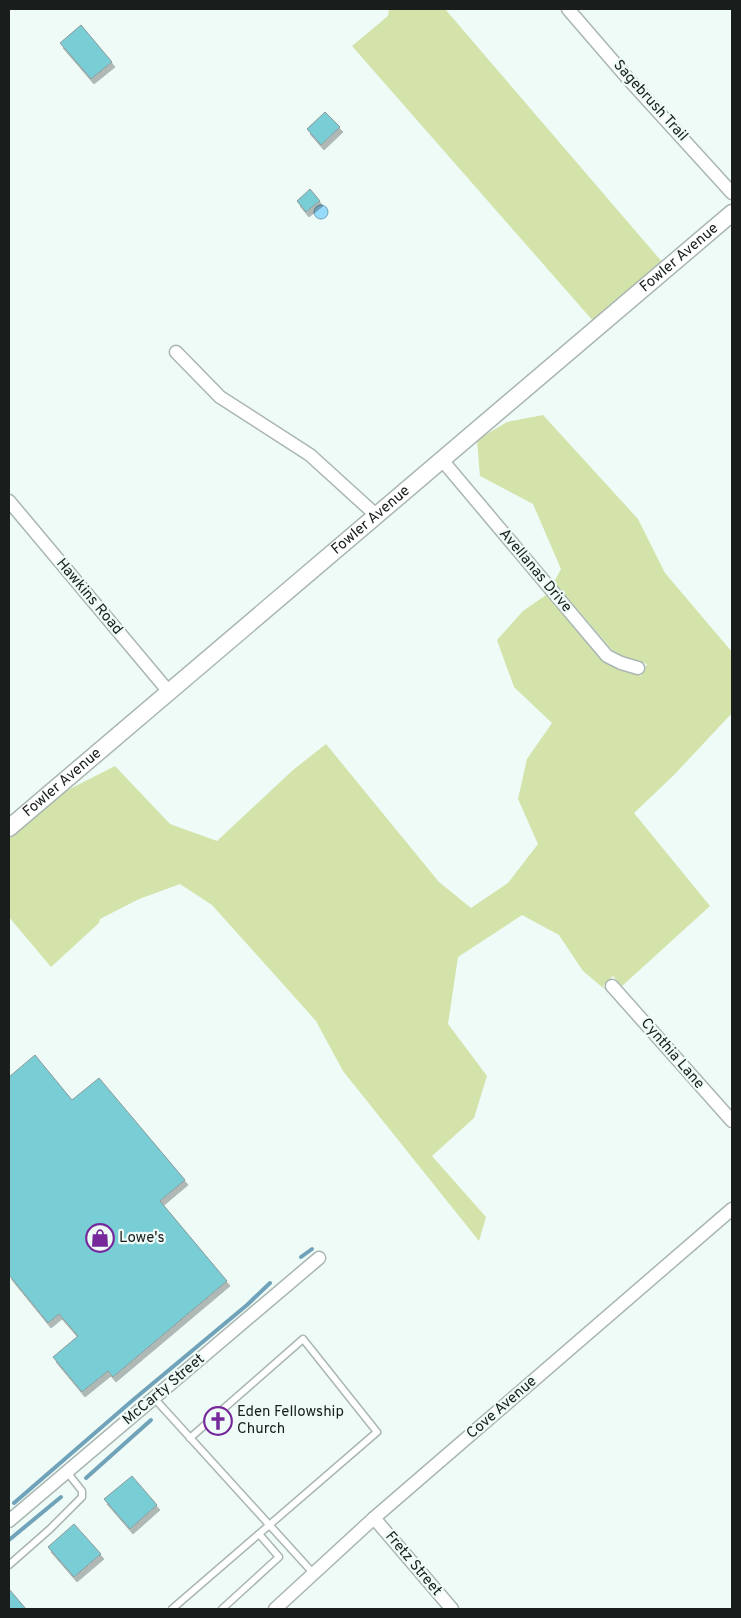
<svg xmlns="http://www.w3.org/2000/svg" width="741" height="1618" viewBox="0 0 741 1618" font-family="Overpass,sans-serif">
<defs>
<filter id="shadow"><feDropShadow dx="3" dy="5" stdDeviation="0" flood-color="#0004"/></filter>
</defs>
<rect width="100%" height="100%" fill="#eefbf7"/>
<g fill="#d3e3a9">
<path d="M389,9H445L663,263L594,322L352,46L388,16Z"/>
<path d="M543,415L638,519L665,573L732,652V713L674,775L634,813L710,906L622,986L613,976L603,986L608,992L583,971L559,935L522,915L458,957L448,1024L487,1076L474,1118L432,1156L486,1217L479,1241L343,1071L316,1021L212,905L180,884L139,899L100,919L99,923L51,967L9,917V836L60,794L115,766L170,824L217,841L293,770L326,744L439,882L471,908L508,883L538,844L518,799L527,759L552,723L514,687L497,640L523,611L546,595L602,660L619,669L641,676L647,664L625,657L612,650L554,582L561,569L533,504L480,476L477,440L507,422Z"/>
</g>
<circle fill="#96dafc" stroke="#70a2b9" cx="321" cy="212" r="7"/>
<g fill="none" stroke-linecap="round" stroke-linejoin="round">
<g stroke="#70a2b9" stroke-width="4">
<path d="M301,1257L312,1249"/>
<path d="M86,1478L151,1420"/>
<path d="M14,1503L133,1400L247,1305L270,1283"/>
<path d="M9,1540L61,1497"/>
</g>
</g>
<g fill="#79cdd5" stroke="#8c9899" filter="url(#shadow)">
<path d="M81,25L112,62L91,79L60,43Z"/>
<path d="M325,112L340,127L321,145L307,129Z"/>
<path d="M310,189L320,201L306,212L297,201Z"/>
<path d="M35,1055L72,1100L99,1078L185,1180L160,1201L227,1281L113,1377L108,1371L82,1392L53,1357L78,1336L59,1314L48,1323L9,1275V1077Z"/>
<path d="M132,1476L157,1505L130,1529L104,1499Z"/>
<path d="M74,1524L101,1554L74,1577L48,1547Z"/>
<path d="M9,1589L26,1609H9Z"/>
</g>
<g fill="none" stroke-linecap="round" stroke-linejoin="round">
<defs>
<g id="service">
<path d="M154,1398L314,1574"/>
<path d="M9,1565L50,1529L82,1497V1491L67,1472"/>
<path d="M172,1609L377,1432L303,1339L190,1438"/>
<path d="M222,1609L279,1557L259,1534"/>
</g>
<g id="minor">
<path d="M568,9L631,82L732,193"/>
<path d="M176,352L220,397L310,455L376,515"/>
<path d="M442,460L607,656L621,663L638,668"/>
<path d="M9,501L169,692"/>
<path d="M612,986L732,1121"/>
<path d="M374,1518L452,1609"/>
<path d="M9,1521L319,1258"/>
<path d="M275,1609L374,1518L732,1209"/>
</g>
<g id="tertiary">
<path id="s1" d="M9,828L732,213"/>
</g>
</defs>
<use href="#service" stroke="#aab6b2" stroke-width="9"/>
<use href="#minor" stroke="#aab6b2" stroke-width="15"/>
<use href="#tertiary" stroke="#aab6b2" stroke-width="19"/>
<use href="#service" stroke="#fff" stroke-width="6"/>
<use href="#minor" stroke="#fff" stroke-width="12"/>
<use href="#tertiary" stroke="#fff" stroke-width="16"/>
</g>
<defs>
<symbol id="shop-ring" viewBox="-11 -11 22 22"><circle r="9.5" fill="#eefbf7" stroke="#77299b" stroke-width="1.5"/><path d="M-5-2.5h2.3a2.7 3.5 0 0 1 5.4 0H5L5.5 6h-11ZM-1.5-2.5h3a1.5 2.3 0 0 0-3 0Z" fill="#77299b"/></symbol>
<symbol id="church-ring" viewBox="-11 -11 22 22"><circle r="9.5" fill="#eefbf7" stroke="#77299b" stroke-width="1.5"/><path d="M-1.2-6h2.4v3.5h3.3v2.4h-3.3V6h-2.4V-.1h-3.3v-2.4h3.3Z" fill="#77299b"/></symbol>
</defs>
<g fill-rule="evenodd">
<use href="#shop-ring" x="84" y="1222" width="32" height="32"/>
<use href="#church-ring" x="202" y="1405" width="32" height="32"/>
</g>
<g text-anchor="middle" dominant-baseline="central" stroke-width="4.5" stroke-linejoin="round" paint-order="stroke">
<g font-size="15" fill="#191e1c" stroke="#eefbf7">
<text transform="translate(650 101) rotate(48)">Sagebrush Trail</text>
<text stroke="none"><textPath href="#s1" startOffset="880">Fowler Avenue</textPath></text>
<text stroke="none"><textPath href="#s1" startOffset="475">Fowler Avenue</textPath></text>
<text transform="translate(535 571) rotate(50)">Avellanas Drive</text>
<text transform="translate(89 597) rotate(50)">Hawkins Road</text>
<text stroke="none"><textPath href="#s1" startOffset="70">Fowler Avenue</textPath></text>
<text transform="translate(672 1054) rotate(49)">Cynthia Lane</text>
<text transform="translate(164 1390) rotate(-40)">McCarty Street</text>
<text transform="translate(502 1408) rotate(-41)">Cove Avenue</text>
<text transform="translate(413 1564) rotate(50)">Fretz Street</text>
</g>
<g font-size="15" fill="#191e1c" stroke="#eefbf7" text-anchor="start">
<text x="119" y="1238">Lowe's</text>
<text x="237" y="1412">Eden Fellowship<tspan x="237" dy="17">Church</tspan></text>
</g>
</g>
<rect width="741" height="1618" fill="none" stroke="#191e1c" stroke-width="20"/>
</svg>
